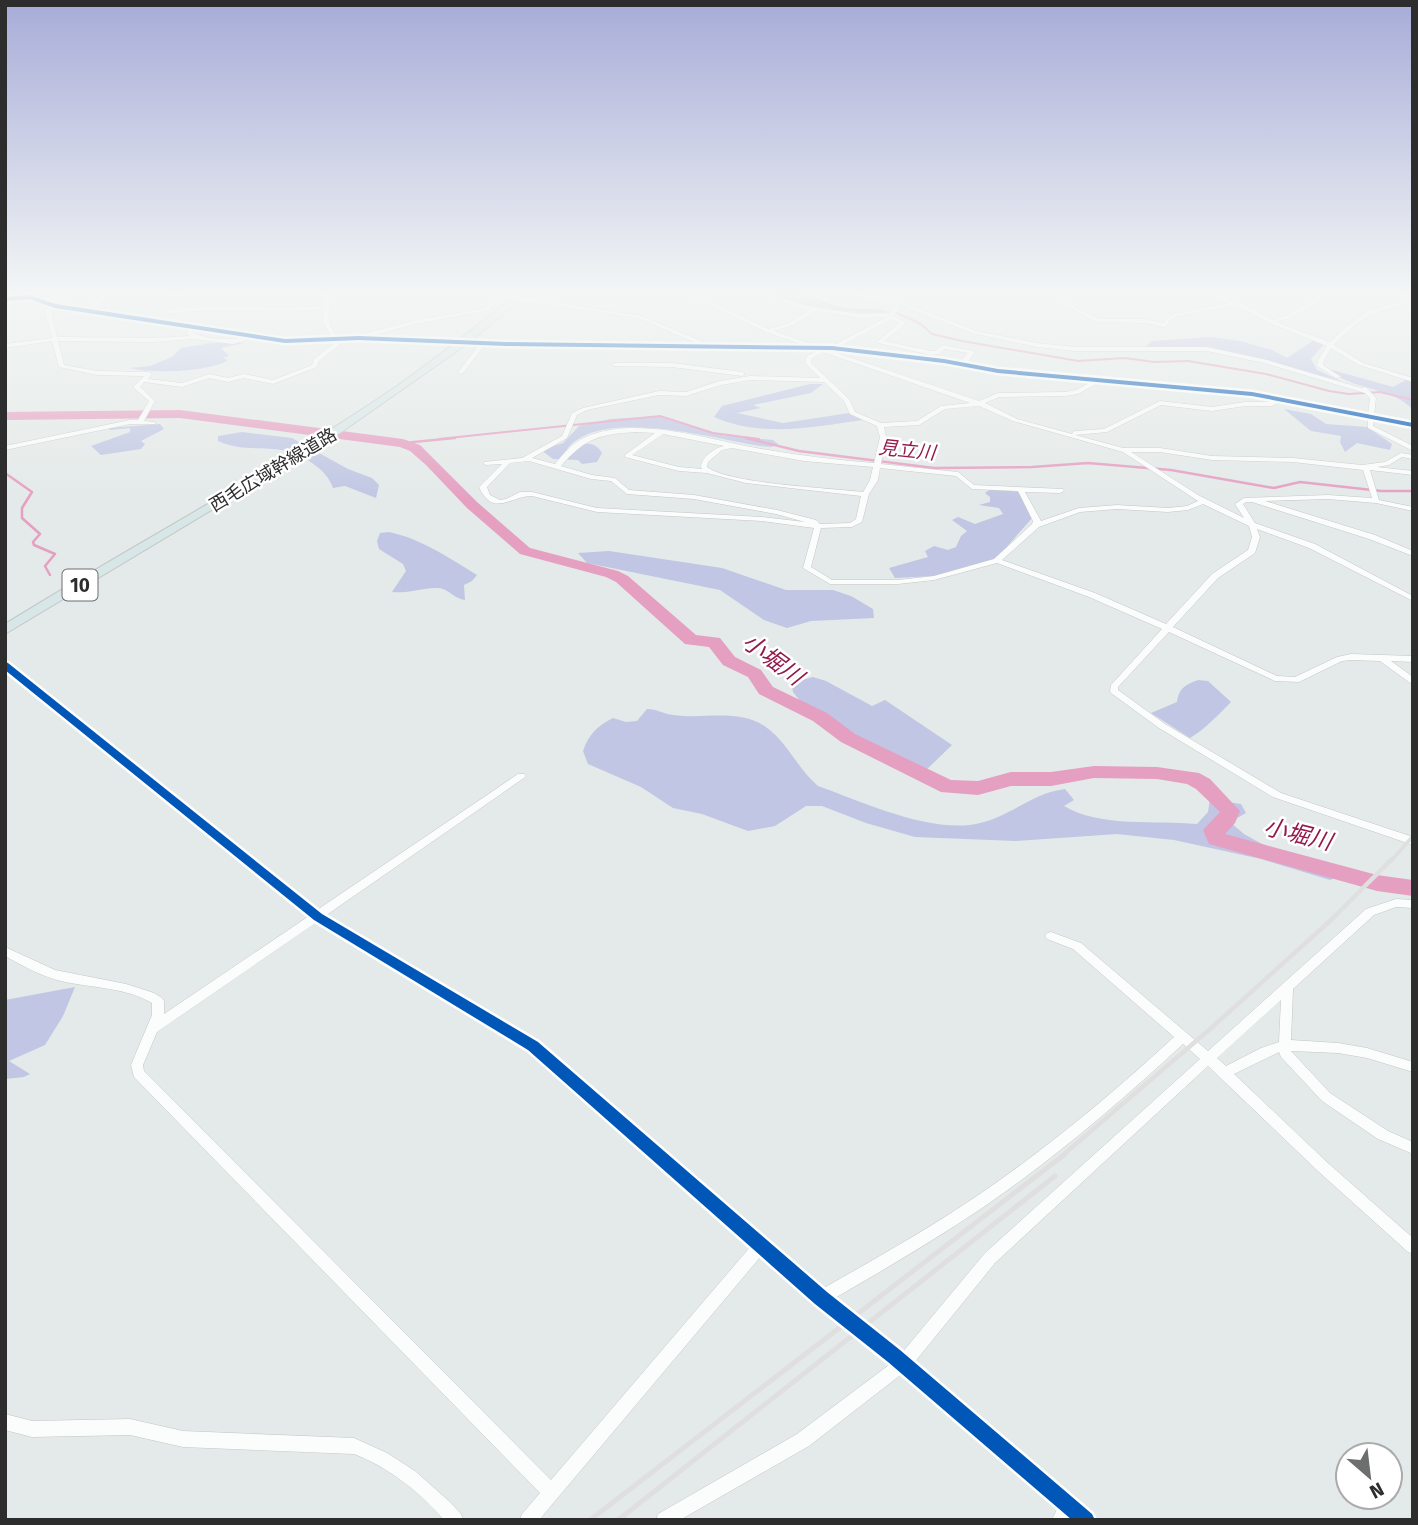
<svg xmlns="http://www.w3.org/2000/svg" width="1418" height="1525" viewBox="0 0 1418 1525" font-family="'Fira Sans','Noto Sans JP',sans-serif">
<rect width="100%" height="100%" fill="#e4eae9"/>
<g fill="#c0c6e3">
<path d="M752,290H781L844,309H881L887,313L850,314L816,309Z"/>
<path d="M1210,337L1240,341L1272,350L1287,358L1314,340L1324,344L1311,359L1317,370L1341,381L1210,347L1144,348L1152,341Z"/>
<path d="M212,343H244L221,348L229,356L223,358L228,360C210,372 152,374 130,368L150,366L172,357L181,348Z"/>
<path d="M1329,369L1393,387L1406,380L1413,382V410C1392,386 1351,391 1329,369Z"/>
<path d="M810,384H823L811,393L753,405L761,408L737,413L783,423L849,413L863,420C813,427 762,438 714,417L722,406Z"/>
<path d="M1284,409L1311,414L1326,424L1367,427L1392,444L1390,450L1357,443L1345,452L1340,442L1341,436L1311,431Z"/>
<path d="M657,416L721,435L773,440L778,444L771,447L760,446C714,439 601,406 567,449C581,445 593,438 602,453L597,462L582,464L578,460L553,459L541,450L563,443L579,426L610,419Z"/>
<path d="M160,424L164,429L141,441L145,444L141,449L101,455L91,446L130,432V428L110,430L109,428Z"/>
<path d="M242,432L292,438L348,469L372,478L379,485L376,498L345,486L333,488C329,477 322,470 312,463C281,439 250,456 218,441V436Z"/>
<path d="M991,489L1020,492L1033,517L996,559L934,576L895,578L889,568L928,557L925,551L934,546L948,550L956,547L961,536L967,531L952,520L958,517L975,524L1003,514L999,508L979,505L990,502V497L985,493Z"/>
<path d="M389,532C422,539 449,558 477,575L472,581L464,585L465,600C454,599 449,589 439,588C423,587 408,594 392,592L406,571L403,564L379,549L377,541L380,533Z"/>
<path d="M609,551L722,568L786,590H833L851,596L873,609L874,618L811,621L787,628L764,620L720,590L587,563L578,553Z"/>
<path d="M813,677L826,681L872,706L885,700L952,745L924,772L883,748L854,736L801,702L793,692L791,683Z"/>
<path d="M1198,680L1208,681L1231,702C1217,716 1206,728 1190,738L1151,713L1177,702C1179,688 1185,685 1198,680Z"/>
<path d="M647,709C657,709 664,714 673,715C707,720 744,706 772,732C790,748 800,771 818,786C863,802 933,835 980,823C1011,816 1032,793 1065,789L1074,800L1064,806C1101,828 1155,820 1197,824L1208,812L1210,799L1241,804L1246,813L1230,822L1244,834L1271,849L1337,877L1330,880L1261,859L1174,840L1117,834L1016,841L915,837L866,823L822,806H806L775,826L748,831L702,814L673,808L641,787L588,764L583,751C589,734 597,726 613,718L626,722L637,721Z"/>
<path d="M75,987L63,1016L45,1045L9,1061L30,1074L24,1077L5,1079V1000Z"/>
</g>
<g fill="none" stroke-linecap="round" stroke-linejoin="round">
<g stroke="#e59fc1" stroke-width="2">
<path d="M783,290L842,309L897,313L921,324L932,334L962,341L1078,361L1125,358L1154,362L1188,361L1266,374L1329,391L1349,394L1380,392L1413,400"/>
<path d="M439,439L660,416L713,433L759,439"/>
</g>
<g stroke="#e59fc1" stroke-width="2.5">
<path d="M746,438L799,451L934,468L1032,467L1088,463L1171,470L1274,488L1300,482L1381,491H1413"/>
<path d="M403,443L455,438"/>
<path d="M5,473L32,492L22,508V518L40,534L33,542L34,545L55,554L45,566L50,575"/>
</g>
<path fill="#e59fc1" fill-rule="evenodd" d="M180,410L403,439L420,445L477,502L530,548L618,571L628,576L696,635L720,638L735,657L761,670L773,687L827,713L855,734L951,780L978,781L1011,772H1051L1094,766L1157,767L1199,773L1210,779L1240,811L1235,823L1225,834L1377,875L1413,880V896L1377,891L1209,844L1203,830L1220,812L1196,789L1187,784L1157,779L1094,778L1051,786H1011L978,795L941,792L841,742L813,721L759,694L748,677L723,665L709,647L685,644L616,582L606,577L520,554L467,508L426,465L410,451L400,447L180,418L5,420V412Z"/>
<defs>
<g id="minor">
<path d="M107,290H113L93,310L285,339L332,337L323,322L324,309C272,313 220,308 169,313L166,311L169,309C221,305 273,310 325,306L326,302L319,290H324L332,302C326,316 328,326 338,337L360,336L361,335L415,320L482,309L510,290H515L486,311L415,324L367,337L506,342L701,345L638,318L525,301V299L527,298L641,316L711,345L806,346L766,332L678,290L688,291L703,290L693,293L768,329L789,323L809,310L748,290H755L811,307L860,314L890,313L895,303L831,292L829,290H839L892,299L882,290H888L900,301L976,331L1037,343L1075,347H1207L1267,360L1361,388L1366,387L1376,398L1374,416L1413,423V427L1374,419L1373,426L1413,446V451L1368,428V418L1281,402L1272,406H1245L1212,411L1161,405L1107,432L1075,435L1123,448H1160L1212,456L1293,458L1362,465L1385,462L1401,453L1413,455V459L1402,457L1389,465L1377,467L1413,471V475L1370,470L1379,500L1413,507V511L1376,503L1328,499L1265,501L1375,535L1413,551V556L1369,539L1252,502H1246L1243,504L1255,523L1315,544L1413,596V601L1309,548L1257,529L1260,537L1255,553L1218,578L1173,627L1277,676L1295,677L1337,657L1351,654L1413,656V662L1391,661L1413,677V685L1380,661L1351,660L1342,661L1299,682L1275,681L1169,632L1118,687V690L1165,724L1281,793L1413,837V845L1273,797L1159,728L1111,693L1110,691L1111,685L1162,629L1089,597L997,563L934,580L898,584H830L803,568L814,528L762,521L597,512L532,496C510,496 493,518 479,487L502,464L486,465L484,464V462L522,458L562,436L572,413L583,408L659,391L686,392L720,381L750,376L820,378L805,363L807,356L818,350L485,345L463,373L461,374L458,372L479,345L345,340L319,361L317,367L273,384L244,378L228,382L209,378L182,387L144,382L140,387L155,401L144,421L155,422V424H130L5,450V446L130,420H138L149,401L133,387L144,376L97,375L59,367L52,341L5,348V344L52,338L45,310L51,306L29,299L5,301V297L29,295L56,305L88,309ZM900,305L972,333L1037,347L1075,351H1207L1264,363L1365,393L1370,398L1368,414L1252,392L998,369L967,363L975,352L974,351L943,345L935,351H931L884,341L906,323L894,316ZM56,308L285,343L337,341L314,359L312,365L273,380L244,374L228,378L209,374L182,383L148,379L152,374L149,372L97,371L64,365L58,341L153,342L193,339L233,344L251,339L248,337C232,340 202,341 190,330L187,332L189,336L153,338L57,337L51,311ZM816,311L860,318L887,317L832,346H817L774,331L793,325ZM891,319L899,323L878,341V343L931,355L939,354L944,349L968,353L960,362L839,347ZM828,350L944,363L998,373L1093,381L1076,390L1065,392L998,393L979,401ZM823,352L970,403L941,406L917,421L881,423L855,412L849,399L811,363L812,358ZM750,380L824,382L844,401L850,414L877,426L880,437L874,463C834,460 796,455 756,448C705,439 614,408 569,448C564,453 559,459 555,464L532,458L567,438L577,415L587,410L659,395L686,396L721,385ZM1100,382L1252,396L1274,400L1271,402H1245L1212,407L1160,401L1104,429L1075,431L1073,432L1072,434L1017,419L985,403L999,397L1065,396L1078,394ZM979,406L1013,421L1123,452L1198,501L1187,506L1168,508L1117,505L1079,508L1041,521L1025,492L1060,493L1064,491L1063,489L974,485L958,472L881,464L886,437L884,427L919,425L945,409ZM636,432L655,433L625,455V457L679,471L707,473L746,483L861,496L856,519L850,523L820,524L816,520L777,510L694,495L629,490L615,478L592,475L561,466C585,438 600,434 636,432ZM663,434L724,446C714,448 702,457 701,467L702,469L679,467L632,455ZM732,448L804,461L873,467L870,480L863,492C831,488 729,484 707,467L708,462L722,450ZM1131,452H1160L1212,460L1293,462L1363,470L1372,498L1328,495L1244,498L1235,504L1244,518L1198,495ZM529,461L591,479L611,481L627,494L694,499L776,514L805,522L762,517L597,508L532,492H520L506,499L500,500L490,495L487,487L510,463ZM880,468L956,476L972,489L1018,491L1033,521L1032,524L994,559L934,576L898,580H832L811,567L821,528L852,527L862,522L869,494L878,480ZM1203,504L1249,526L1252,537L1248,550L1212,574L1166,624L1095,593L1002,560L1039,527L1080,512L1117,509L1168,512L1188,510Z"/>
<path d="M205,290H222L219,292L168,297L165,295L168,293Z"/>
<path d="M1038,290H1044L1099,319H1145L1164,323L1170,315L1229,303L1196,290H1202L1246,305L1272,320L1286,316L1315,299L1313,296L1300,290H1307L1317,294L1320,301L1290,318L1276,322L1330,342L1346,327L1368,311L1413,298V302C1374,312 1362,315 1334,345L1363,363L1413,378V382L1359,365L1331,348L1324,360L1323,365L1341,377L1336,378L1317,366L1318,360L1327,346L1272,324L1235,305L1174,317L1165,327L1145,323L1096,322Z"/>
<path d="M1088,290H1094L1099,292L1131,290L1098,296Z"/>
<path d="M615,363H672L742,372L745,374L742,376L672,367L613,366L612,365Z"/>
<path d="M5,662L8,663L317,910L518,774H524L526,776L524,778L325,916L537,1042L762,1237L767,1239L769,1243L822,1289C873,1260 925,1231 974,1198C1045,1150 1111,1095 1174,1037L1073,949L1047,939L1045,936L1047,933L1051,932L1081,943L1208,1051L1366,909L1396,899L1413,900V908L1396,907L1374,915L1293,989L1291,1040L1338,1043L1367,1048L1413,1062V1072L1367,1058L1338,1053L1291,1051L1330,1093L1388,1131L1413,1142V1154L1378,1139L1322,1101L1281,1057L1279,1052L1234,1074L1329,1164L1413,1238V1254L1408,1252L1319,1172L1208,1066L995,1263L914,1363L1075,1499L1092,1514L1094,1520H1073L1071,1518L1069,1520H1052L1058,1507L903,1373L809,1446L680,1520H656L658,1514L797,1434L893,1362L895,1356L901,1354L985,1253L1200,1059L1183,1044C1120,1102 1055,1158 985,1206C936,1239 885,1269 835,1298L842,1303L844,1308L842,1313L837,1315L816,1303L762,1255L539,1520H520L522,1514L540,1493L134,1077L131,1065L152,1015V1003C125,987 91,988 61,981C41,976 23,966 5,956V947L55,970L126,984L154,993L162,998L164,1001V1014L309,916L5,670ZM317,922L529,1050L751,1246L551,1480L144,1071L143,1065L157,1032ZM1281,1000L1279,1042L1261,1048L1226,1066L1217,1058Z"/>
<path d="M5,1414L32,1421L130,1419L183,1431L354,1438L387,1453L415,1471L451,1503L461,1514L463,1520H444C420,1492 388,1467 354,1454L183,1447L130,1435L32,1437L5,1430Z"/>
</g>
<path id="secondary" d="M1384,290H1395L1413,296V301Z"/>
<path id="primary" d="M522,290H531L470,342L343,431L5,634V624C136,543 273,471 400,384C442,354 482,322 522,290Z"/>
</defs>
<use href="#minor" stroke="#c5c6c6" stroke-width="1"/>
<use href="#secondary" stroke="#c5c6c6" stroke-width="2"/>
<use href="#primary" stroke="#c3c6c5" stroke-width="2"/>
<use href="#minor" fill="#fbfcfc" fill-rule="evenodd"/>
<use href="#secondary" fill="#fbfcfc" fill-rule="evenodd"/>
<use href="#primary" fill="#d7e6e6" fill-rule="evenodd"/>
<path stroke="#e0dfdf" stroke-width="3.5" d="M1391,861L1413,836"/>
<path stroke="#e0dfdf" stroke-width="4.5" d="M1063,1155L1209,1030L1330,921L1392,859"/>
<g stroke="#e0dfdf" stroke-width="5">
<path d="M590,1520L1065,1154"/>
<path d="M618,1520L1055,1176"/>
</g>
<defs>
<path id="minor-bridge-far1" d="M505,297L527,300"/>
<path id="minor-bridge" d="M837,1308L894,1356"/>
</defs>
<use href="#minor-bridge-far1" stroke="#c5c6c6" stroke-width="7" stroke-linecap="butt"/>
<use href="#minor-bridge" stroke="#c5c6c6" stroke-width="17" stroke-linecap="butt"/>
<use href="#minor-bridge-far1" stroke="#fbfcfc" stroke-width="6"/>
<use href="#minor-bridge" stroke="#fbfcfc" stroke-width="15"/>
<defs>
<g id="cycleway">
<path d="M29,295L56,304L285,339L359,336L506,342L832,346L944,359L998,369L1252,392L1413,423V427L1252,396L998,373L944,363L832,350L506,346L359,340L285,343L55,308L29,299L5,301V297Z"/>
<path d="M5,662L8,663L322,914L538,1042L827,1292L900,1350L1092,1514L1095,1520H1072L888,1362L815,1304L528,1050L314,920L5,670Z"/>
</g>
</defs>
<use href="#cycleway" stroke="#fff" stroke-width="5"/>
<use href="#cycleway" fill="#0057b8" fill-rule="evenodd"/>
</g>
<linearGradient id="sky" x2="0" y2="1"><stop stop-color="#a7acd8"/><stop offset="0.58" stop-color="#f3f6f5"/><stop offset="1" stop-color="#f3f6f5" stop-opacity="0"/></linearGradient>
<rect width="1418" height="503" fill="url(#sky)"/>
<g text-anchor="middle" dominant-baseline="central" stroke-width="5" stroke-linejoin="round" paint-order="stroke">
<g font-size="18" fill="#2d2d2d" stroke="#fff">
<text transform="translate(273 470) rotate(-31)">西毛広域幹線道路</text>
</g>
<g font-size="19" font-style="italic" fill="#941a4b" stroke="#fff">
<text transform="translate(907 450) rotate(6)">見立川</text>
</g>
<rect fill="#fff" stroke="#6c6c6c" stroke-width="2" x="62.5" y="569.5" width="35" height="31" rx="5"/>
<g font-size="19" font-weight="bold" fill="#2d2d2d">
<text x="80" y="585">10</text>
</g>
<g font-size="23" font-style="italic" fill="#941a4b" stroke="#fff">
<text transform="translate(773 659) rotate(37)">小堀川</text>
<text transform="translate(1298 834) rotate(14)">小堀川</text>
</g>
</g>
<rect width="1418" height="1525" fill="none" stroke="#2d2d2d" stroke-width="14"/>
<g transform="translate(1369 1476) rotate(152)"><circle r="33" fill="#ffffff" stroke="#ababab" stroke-width="2"/>
<path d="M0-5L12 26L0 18L-12 26Z" fill="#6d6f6f"/>
<text y="-10" font-size="19" font-weight="bold" text-anchor="middle" fill="#2d2d2d">N</text>
</g>
</svg>
